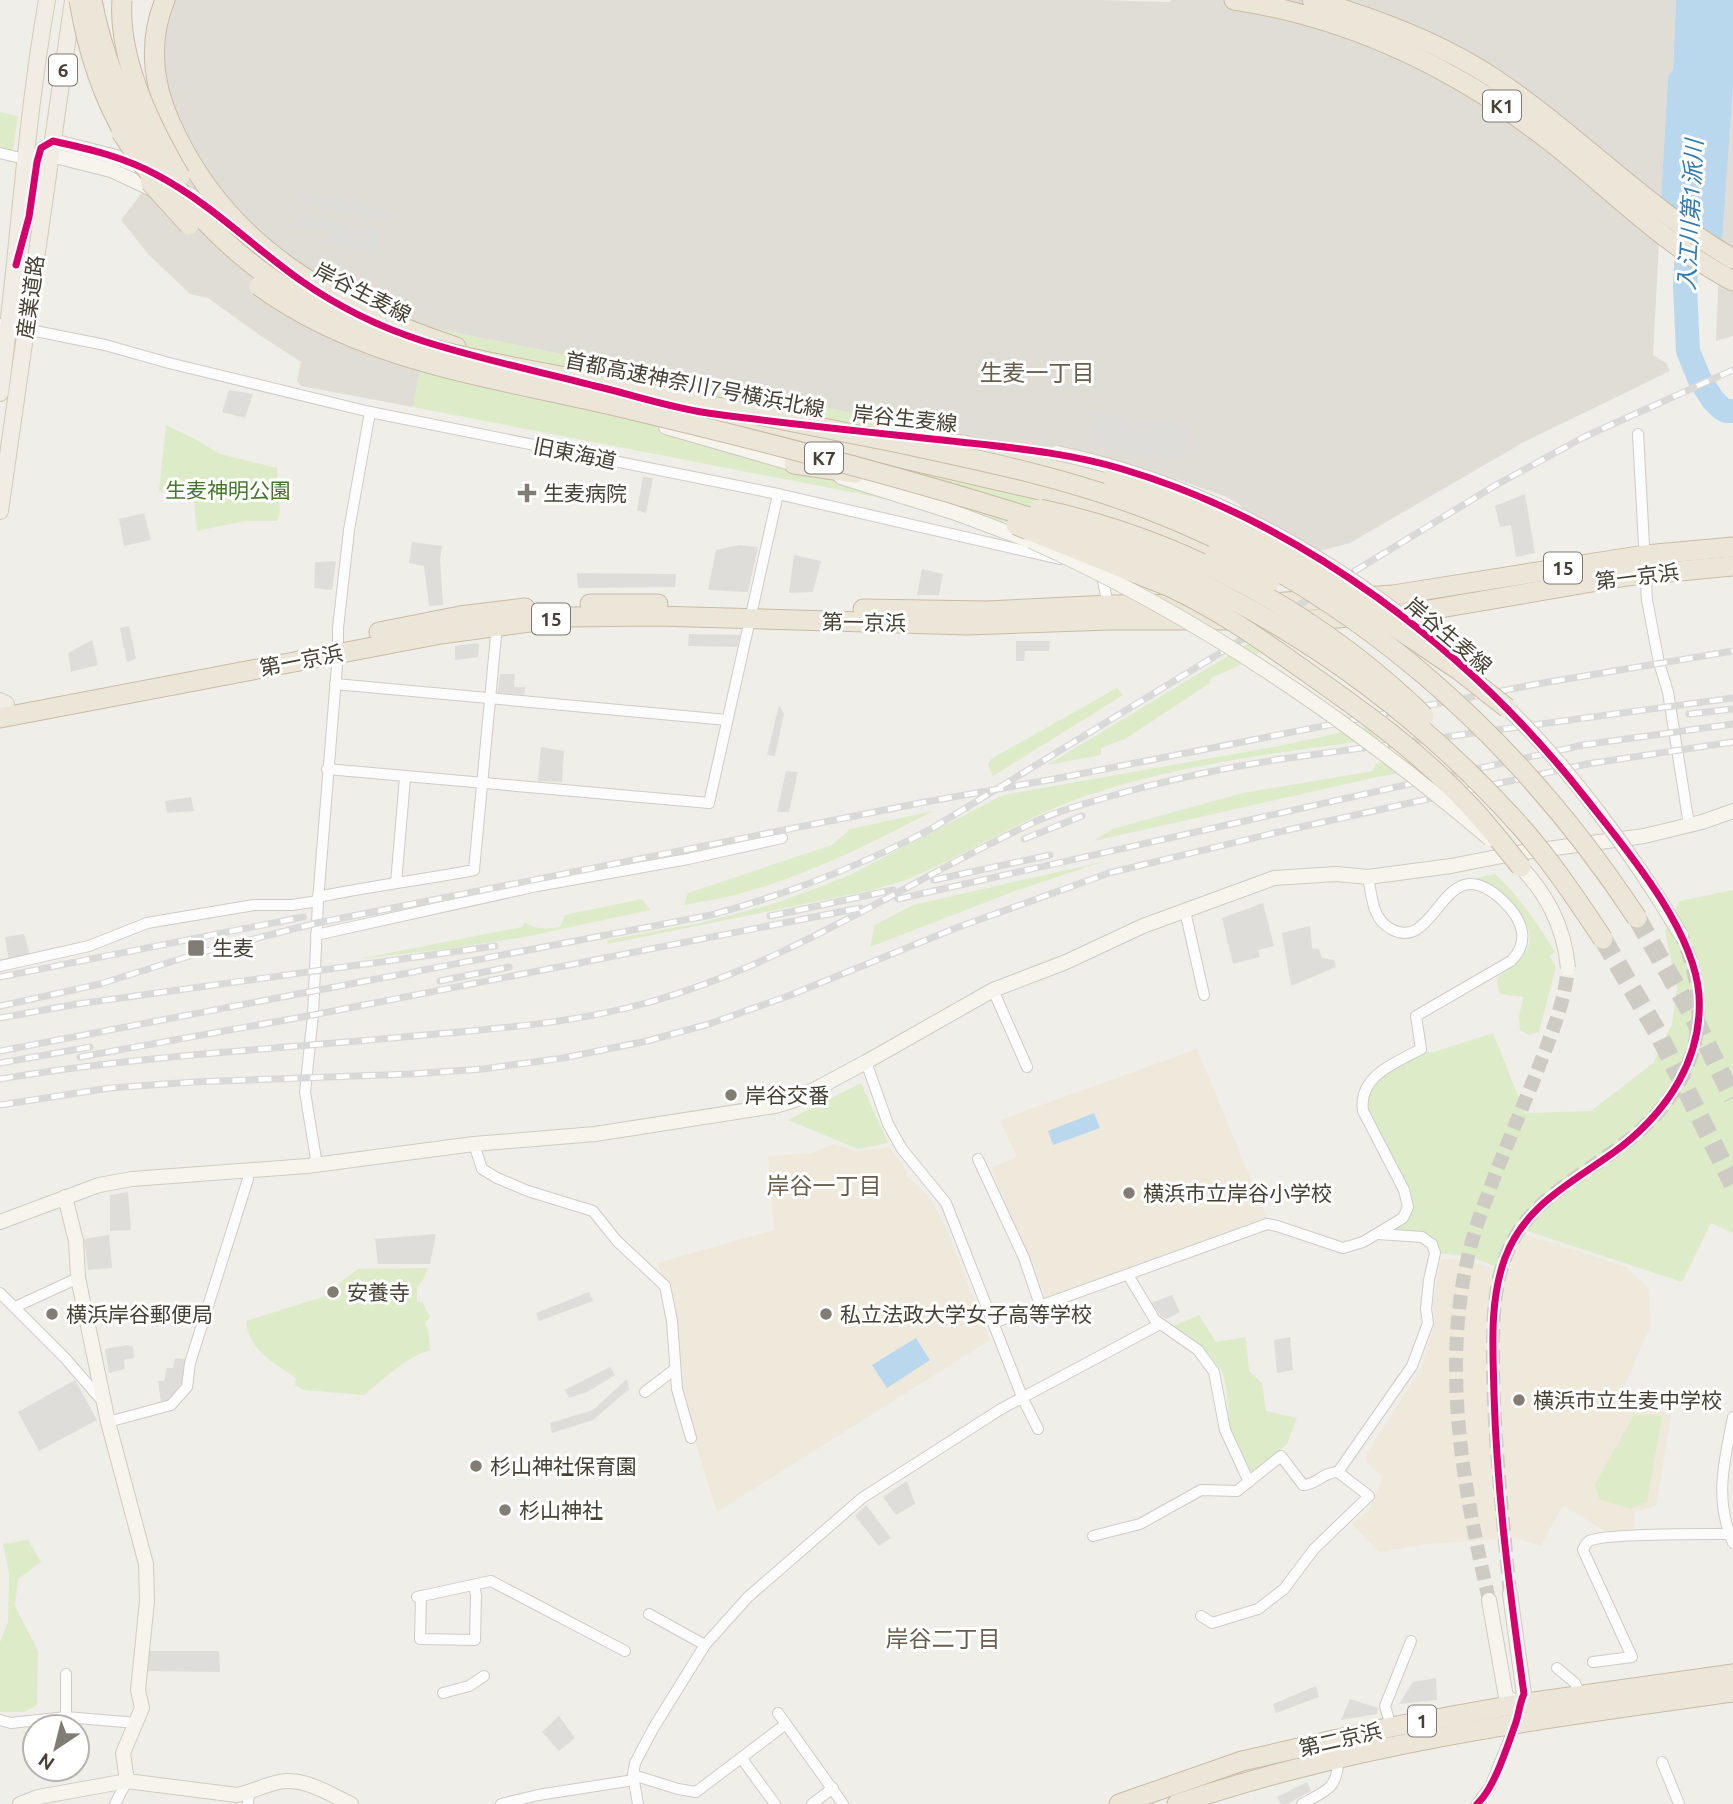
<svg xmlns="http://www.w3.org/2000/svg" width="1733" height="1804" viewBox="0 0 1733 1804" font-family="Ubuntu,'Noto Sans JP',sans-serif">
<rect width="100%" height="100%" fill="#f0eee9"/>
<g fill="#e0ddd7">
<path d="M174,0H1098L1170,2L1171,0H1676L1673,69L1668,76L1653,355L1666,363L1670,371L1524,442L1350,543L1316,552L1248,514L1239,504L1227,497L1176,479L428,327L413,407L301,386L297,381L301,362L258,334L208,298L190,294L149,255L121,220L185,137L173,107L165,75L163,39Z"/>
<path d="M1733,86V336L1716,341L1719,264Z"/>
</g>
<g fill="#eee9db">
<path d="M1197,1049L1267,1218L1046,1298L991,1168L1017,1157L1000,1120Z"/>
<path d="M834,1144L857,1151L890,1147L907,1171L906,1176L929,1196L947,1230L990,1340L717,1512L679,1389L669,1287L657,1263L774,1230L768,1156L812,1153Z"/>
<path d="M1520,1233L1624,1266L1649,1288L1651,1325L1622,1391L1671,1416L1656,1506L1635,1512L1634,1529L1606,1532L1563,1505L1541,1546L1514,1538L1428,1544L1379,1552L1352,1524L1369,1510L1383,1477L1367,1463L1366,1455L1421,1368L1434,1325L1433,1304L1441,1259L1466,1260L1499,1270Z"/>
</g>
<g fill="#ddebc9">
<path d="M0,112L18,116L13,151L0,148Z"/>
<path d="M428,327L1177,479L1169,554L413,407Z"/>
<path d="M166,425L195,439L220,454L277,468L280,513L277,521H245L197,531L193,488L159,492Z"/>
<path d="M1266,633L1277,641L1236,667L1211,678L1210,683L1125,739L1101,748V755L1047,765Z"/>
<path d="M1117,688L1123,695L993,776L988,765L991,759Z"/>
<path d="M1393,721L1409,735C1306,749 1200,760 1101,791C1034,811 977,849 913,877C901,883 886,885 873,890L608,944L607,940L700,923L773,904L822,886L850,875L1003,795L1279,746Z"/>
<path d="M1431,757L1440,765L1373,778L1094,841L1112,829L1243,793L1373,771L1376,763Z"/>
<path d="M933,811C871,843 809,875 742,893C723,899 703,901 684,905L688,893L832,845L850,829Z"/>
<path d="M1102,862L1015,891L870,947L875,925L913,905Z"/>
<path d="M1495,874C1520,897 1537,923 1555,952L1550,956L1556,967L1539,1032L1529,1035L1520,1030L1519,1017L1523,997L1501,994L1498,990L1497,978C1530,954 1544,938 1511,905C1500,894 1491,885 1476,878Z"/>
<path d="M1733,890V1233L1711,1223L1682,1282L1518,1228L1497,1267L1468,1256L1435,1253L1432,1244L1378,1234L1408,1207L1363,1111L1365,1086L1421,1049L1431,1053L1493,1033L1525,1113L1591,1111L1653,1063L1672,1024L1677,989L1665,931L1680,901Z"/>
<path d="M642,899L650,910L525,937L445,949L359,959L522,927L525,922C534,930 549,929 560,927L565,915Z"/>
<path d="M861,1083L888,1143L858,1149L788,1120Z"/>
<path d="M428,1268L423,1280L417,1287V1302H422L430,1317L425,1323L428,1329L430,1350C404,1358 386,1378 364,1395L304,1390L295,1385L296,1378C274,1363 249,1351 246,1321L332,1294L342,1281L358,1269Z"/>
<path d="M1199,1315L1216,1342L1246,1337L1249,1371L1262,1383L1266,1411L1297,1418L1287,1444L1252,1473L1230,1429L1226,1385L1222,1371L1201,1345L1173,1326Z"/>
<path d="M1634,1415L1662,1416L1647,1502L1631,1509L1599,1499L1595,1484Z"/>
<path d="M28,1540L41,1562L18,1579L15,1606L38,1651L37,1705L24,1712H0V1642L8,1622L9,1573L3,1544Z"/>
</g>
<g fill="#dfddd9">
<path d="M301,193L392,211L390,220L300,205Z"/>
<path d="M300,215L381,232L377,253L332,244L334,233L298,225Z"/>
<path d="M229,390L253,394L245,418L222,412Z"/>
<path d="M1096,414L1190,427L1183,459L1090,445Z"/>
<path d="M643,477L653,478L646,513L637,510Z"/>
<path d="M1525,494L1535,553L1516,557L1511,525L1500,527L1495,506Z"/>
<path d="M144,513L151,540L124,546L119,519Z"/>
<path d="M412,542L442,546L440,560L443,605L429,606L424,566L409,563Z"/>
<path d="M739,545L758,547L748,592L708,590L716,550Z"/>
<path d="M794,555L821,561L813,592L789,593Z"/>
<path d="M336,561L332,590L314,588L315,562Z"/>
<path d="M922,569L943,574L939,595H917Z"/>
<path d="M577,573L676,574L675,587L578,588Z"/>
<path d="M129,626L136,659L127,662L120,628Z"/>
<path d="M689,634L740,635L737,647L688,646Z"/>
<path d="M92,640L98,665L71,672L68,653Z"/>
<path d="M1016,641H1050L1049,651H1025L1024,661H1016Z"/>
<path d="M479,643L478,657L455,660V646Z"/>
<path d="M500,674H515L514,687H525L524,695L498,693Z"/>
<path d="M779,705L784,714L775,756L767,755Z"/>
<path d="M541,747L564,751L562,782L538,781Z"/>
<path d="M786,771L798,772L789,812H777Z"/>
<path d="M191,797L194,811L167,813L165,801Z"/>
<path d="M1263,903L1274,946L1258,950L1260,957L1233,964L1222,918Z"/>
<path d="M1310,926L1312,948L1319,949L1322,958L1334,960L1336,967L1291,986L1282,933Z"/>
<path d="M24,934L30,955L9,961L5,937Z"/>
<path d="M128,1192L131,1230L110,1231V1195Z"/>
<path d="M436,1234L430,1264H378L375,1239Z"/>
<path d="M109,1235L112,1268L88,1270L84,1239Z"/>
<path d="M589,1292L593,1301L539,1321L536,1313Z"/>
<path d="M1172,1295L1180,1312L1167,1319L1162,1317L1151,1303Z"/>
<path d="M1290,1337L1293,1370L1277,1373L1274,1340Z"/>
<path d="M128,1345L133,1347L134,1358L124,1360L125,1369L109,1373L105,1349Z"/>
<path d="M175,1358L188,1360L185,1378L169,1401L161,1402L158,1381H164L167,1368H173Z"/>
<path d="M610,1367L615,1375L587,1392L569,1398L565,1390Z"/>
<path d="M627,1379L629,1389L593,1420L552,1433L550,1423L593,1410Z"/>
<path d="M75,1380L97,1420L39,1451L18,1412Z"/>
<path d="M907,1481L915,1504L896,1515L883,1497Z"/>
<path d="M866,1505L891,1538L879,1546L855,1516Z"/>
<path d="M149,1651H219L220,1672L148,1671Z"/>
<path d="M1436,1678L1437,1700L1399,1704L1413,1682Z"/>
<path d="M1316,1686L1319,1697L1276,1713L1273,1704Z"/>
<path d="M1350,1699L1378,1708L1377,1714L1341,1720Z"/>
<path d="M559,1716L575,1738L559,1751L542,1732Z"/>
<path d="M1307,1782L1311,1791L1287,1804H1281L1277,1797Z"/>
</g>
<g fill="#b9d8ee">
<path d="M1676,0H1733V86L1722,240L1661,200L1668,76L1673,69Z"/>
<path d="M1094,1113L1100,1128L1053,1145L1048,1131Z"/>
<path d="M916,1338L930,1360L887,1388L872,1365Z"/>
</g>
<g fill="none" stroke-linecap="round" stroke-linejoin="round">
<path stroke="#b9d8ee" stroke-width="24" d="M1688,232L1685,287L1688,351L1699,378L1713,400L1721,408L1726,411H1733"/>
<g stroke="#cecbc5" stroke-width="14" stroke-dasharray="14 7" stroke-linecap="butt">
<path d="M1510,1594C1503,1518 1494,1442 1493,1366C1493,1331 1492,1295 1504,1261C1524,1203 1573,1182 1618,1148C1693,1094 1719,1021 1681,935"/>
<path d="M1489,1600C1460,1474 1436,1338 1481,1213C1497,1168 1516,1123 1534,1079C1548,1043 1564,1007 1568,968"/>
</g>
<g stroke="#cecbc5" stroke-width="19" stroke-dasharray="19 10" stroke-linecap="butt">
<path d="M1637,918L1692,1014L1733,1098"/>
<path d="M1603,939L1659,1035L1733,1184"/>
</g>
<defs>
<g id="street">
<path d="M0,153L25,159"/>
<path d="M23,239L29,217L38,155L41,148L53,141"/>
<path d="M0,324L105,345L169,363L370,412L778,494L1060,559"/>
<path d="M1638,434L1647,600L1659,663L1668,692L1689,825"/>
<path d="M1101,571L1109,610"/>
<path d="M335,684L727,720"/>
<path d="M327,769L709,803L778,494"/>
<path d="M396,883L405,778"/>
<path d="M318,897C370,886 422,880 474,870L497,625"/>
<path d="M1185,911L1204,995"/>
<path d="M316,935L537,886L688,859L782,838"/>
<path d="M0,966L89,946L147,923L254,905H292L318,901"/>
<path d="M993,990L1027,1067"/>
<path d="M866,1062L888,1124L902,1149L946,1203L1023,1399L1038,1429"/>
<path d="M474,1144L482,1169L497,1178L528,1191L593,1211L617,1241L665,1286L672,1321L677,1389L691,1438"/>
<path d="M978,1159L1024,1258L1040,1305"/>
<path d="M317,1165L305,1092L313,1015L318,901L338,653V628L349,530L370,412"/>
<path d="M1128,1275L1155,1320L1198,1350L1214,1372L1225,1430L1249,1482"/>
<path d="M0,1293L65,1358L104,1403"/>
<path d="M15,1307L78,1278"/>
<path d="M993,1323L1267,1224L1277,1226L1343,1248L1363,1242L1403,1218L1408,1207L1404,1190L1363,1111C1358,1076 1395,1063 1421,1049L1416,1016L1511,961C1519,953 1524,944 1522,932C1519,912 1490,883 1469,884C1438,887 1427,949 1391,929C1372,919 1372,896 1368,877"/>
<path d="M645,1392L675,1369"/>
<path d="M1733,1417C1724,1463 1714,1498 1733,1543"/>
<path d="M108,1422L171,1405L187,1387L190,1363L248,1179L247,1171"/>
<path d="M1338,1472L1412,1366L1428,1323L1426,1309L1429,1280L1435,1253L1432,1244L1422,1237L1378,1234"/>
<path d="M1093,1536L1140,1524L1201,1490L1237,1491L1281,1456L1303,1485C1319,1484 1320,1473 1338,1472L1369,1496L1314,1549L1284,1589L1258,1609L1212,1623L1201,1616"/>
<path d="M421,1596L420,1639L475,1640L476,1595L474,1585"/>
<path d="M417,1597L491,1581L625,1651"/>
<path d="M649,1614L705,1645"/>
<path d="M1593,1662L1632,1657L1583,1550C1585,1546 1585,1544 1589,1541C1604,1533 1709,1534 1733,1534"/>
<path d="M1557,1668L1575,1683L1580,1695"/>
<path d="M443,1693L469,1686L484,1676"/>
<path d="M778,1713L843,1804"/>
<path d="M66,1717V1674"/>
<path d="M0,1720L11,1723L66,1717L137,1723"/>
<path d="M1391,1727L1385,1706L1411,1641"/>
<path d="M742,1759L775,1804"/>
<path d="M1662,1762L1679,1804"/>
<path d="M633,1775L678,1789L696,1792L786,1724"/>
<path d="M115,1804L127,1781"/>
<path d="M248,1804L249,1793"/>
<path d="M501,1804L538,1795L634,1780"/>
<path d="M638,1804L633,1775L635,1763L654,1727L705,1645L748,1597L862,1498L1001,1409L1160,1324"/>
<path d="M812,1804L833,1788"/>
<path d="M1302,1804C1325,1791 1338,1789 1338,1760"/>
<path d="M1477,1804L1490,1787L1516,1723"/>
</g>
<g id="secondary">
<path d="M53,141L116,157L145,169"/>
<path d="M51,155L111,170L156,191"/>
<path d="M187,193L230,224"/>
<path d="M666,427L801,466"/>
<path d="M902,436L966,443"/>
<path d="M841,477L953,512L1031,541"/>
<path d="M65,1197L76,1241L78,1278L108,1422L146,1564L147,1601L138,1690L142,1708L123,1753L127,1781"/>
<path d="M0,1222L99,1185L132,1179L307,1166L474,1144L595,1134L775,1106L795,1100L866,1062L993,990L1066,962L1143,926L1274,878L1336,874L1368,877L1451,866L1517,853L1644,836L1702,822L1733,811"/>
<path d="M1489,1600L1506,1697L1519,1704L1524,1694L1510,1594"/>
<path d="M20,1804L38,1797L127,1781L237,1795C252,1792 264,1785 279,1782C304,1777 329,1794 351,1804"/>
</g>
<g id="primary">
<path d="M0,393C18,262 24,130 47,0"/>
<path d="M0,511L73,0"/>
<path d="M0,701L6,704"/>
</g>
<g id="highway">
<path d="M165,0C148,41 153,84 171,124C226,248 334,306 456,347"/>
<path d="M1234,0C1353,18 1461,71 1555,145C1614,192 1666,246 1733,281"/>
<path d="M1312,0C1375,18 1437,41 1492,77C1576,133 1646,208 1733,259"/>
<path d="M709,414L1040,490L1132,519L1215,554"/>
<path d="M957,447L1030,458L1112,478"/>
<path d="M794,464L855,473"/>
<path d="M1269,603L1393,595L1645,555L1733,547"/>
<path d="M590,604H658"/>
<path d="M863,609L987,611L1109,605L1207,604"/>
<path d="M1297,621L1417,612L1627,576L1733,566"/>
<path d="M379,632L460,616L525,608"/>
<path d="M0,718L441,634L567,617L656,616L968,625L1110,620H1235"/>
<path d="M1119,1804L1242,1761L1391,1727L1519,1704L1733,1674"/>
<path d="M1177,1804C1356,1743 1546,1718 1733,1692"/>
</g>
</defs>
<use href="#street" stroke="#ceccc7" stroke-width="12"/>
<use href="#secondary" stroke="#cfcbc0" stroke-width="16"/>
<use href="#primary" stroke="#d2cab7" stroke-width="18"/>
<use href="#highway" stroke="#c8bba4" stroke-width="21"/>
<use href="#street" stroke="#fdfcfc" stroke-width="10"/>
<use href="#secondary" stroke="#f7f4ee" stroke-width="14"/>
<use href="#primary" stroke="#f1ede4" stroke-width="16"/>
<use href="#highway" stroke="#ece6d9" stroke-width="19"/>
<defs>
<g id="rail">
<path d="M1689,714L1733,709"/>
<path d="M1024,839L1082,816"/>
<path d="M934,880L1050,855"/>
<path d="M898,899L1583,745L1733,724"/>
<path d="M770,916L893,890"/>
<path d="M0,977L303,917"/>
<path d="M440,981L509,967"/>
<path d="M0,1006L100,984L206,951L317,923L920,803L1054,779L1537,684L1733,651"/>
<path d="M0,1018L77,1004L495,946"/>
<path d="M0,1051L711,915C788,894 860,866 931,829L1496,485L1584,437L1733,370"/>
<path d="M80,1057L313,1015L860,908"/>
<path d="M0,1063L90,1047"/>
<path d="M0,1079C137,1056 276,1049 414,1036C492,1029 570,1024 646,1003C788,964 909,880 1041,819C1063,809 1088,803 1111,796C1167,780 1223,768 1281,759L1733,698"/>
<path d="M0,1105L110,1088L193,1082L410,1074L483,1069L563,1058L647,1041L709,1024L788,996L956,928L1109,873L1274,833L1587,764L1733,742"/>
</g>
</defs>
<use href="#rail" stroke="#d9d9d8" stroke-width="7"/>
<use href="#rail" stroke="#fff" stroke-width="4.5" stroke-dasharray="13" stroke-linecap="butt"/>
<defs>
<g id="secondary-bridge">
<path d="M1057,453C1201,483 1334,556 1445,651"/>
<path d="M1031,541C1199,616 1350,720 1490,839"/>
<path d="M1501,702C1568,765 1635,857 1681,935"/>
<path d="M1516,862C1546,892 1564,925 1568,968"/>
</g>
<g id="highway-bridge">
<path d="M79,0C87,49 102,97 128,140"/>
<path d="M92,0C122,156 233,286 385,335C463,361 547,372 627,389C718,407 808,425 899,443C983,461 1067,478 1147,509C1352,587 1518,737 1637,918"/>
<path d="M122,0C118,58 151,127 180,176"/>
<path d="M121,132L143,165L161,187"/>
<path d="M150,182L189,225"/>
<path d="M259,286C362,361 486,376 607,404C734,434 862,466 987,504C1070,529 1154,557 1231,599C1340,657 1438,734 1521,827C1551,861 1577,900 1603,939"/>
<path d="M1112,478L1187,506L1227,524L1306,567L1460,671L1507,708"/>
<path d="M1040,509C1184,540 1318,613 1424,716"/>
<path d="M1016,525L1170,587C1217,609 1259,638 1301,668C1361,710 1420,752 1470,806C1488,825 1504,846 1521,867"/>
<path d="M1215,554L1270,582"/>
</g>
</defs>
<use href="#secondary-bridge" stroke="#cfcbc0" stroke-width="16" stroke-linecap="butt"/>
<use href="#highway-bridge" stroke="#c8bba4" stroke-width="21" stroke-linecap="butt"/>
<use href="#secondary-bridge" stroke="#f7f4ee" stroke-width="14"/>
<use href="#highway-bridge" stroke="#ece6d9" stroke-width="19"/>
<defs>
<path id="cycleway" d="M16,265L29,217L37,162L41,148L53,141C89,149 124,157 157,175C210,203 252,246 300,280C337,306 379,327 423,341C479,359 537,371 595,386C634,395 674,409 715,414C796,425 878,433 960,442C1014,448 1069,453 1122,469C1302,522 1469,650 1584,796C1625,848 1694,928 1699,995C1703,1058 1668,1110 1621,1147C1576,1181 1526,1202 1505,1258C1489,1301 1493,1350 1494,1394C1497,1494 1510,1594 1524,1694C1519,1704 1519,1715 1515,1725C1507,1747 1494,1789 1477,1804"/>
</defs>
<use href="#cycleway" stroke="#fff" stroke-width="11"/>
<use href="#cycleway" stroke="#d6006c" stroke-width="7"/>
</g>
<g fill="#827d74" stroke="#fff" stroke-width="2.5">
<path d="M523.5 482.5h7v7h7v7h-7v7h-7v-7h-7v-7h7z"/>
<rect x="187" y="939" width="18" height="18" rx="3.5"/>
<circle cx="731" cy="1095" r="7"/>
<circle cx="1129" cy="1193" r="7"/>
<circle cx="333" cy="1292" r="7"/>
<circle cx="52" cy="1314" r="7"/>
<circle cx="826" cy="1314" r="7"/>
<circle cx="1519" cy="1400" r="7"/>
<circle cx="476" cy="1466" r="7"/>
<circle cx="505" cy="1510" r="7"/>
</g>
<g text-anchor="middle" dominant-baseline="central" stroke-width="6" stroke-linejoin="round" paint-order="stroke">
<g fill="#fff" stroke="#7e7972" stroke-width="2">
<rect x="49" y="54.5" width="28" height="31" rx="5"/>
<rect x="1483" y="90.5" width="38" height="31" rx="5"/>
<rect x="805" y="442.5" width="38" height="31" rx="5"/>
<rect x="1544" y="552.5" width="38" height="31" rx="5"/>
<rect x="532" y="603.5" width="38" height="31" rx="5"/>
<rect x="1408" y="1705.5" width="28" height="31" rx="5"/>
</g>
<g font-size="19" font-weight="bold" fill="#464035">
<text x="63" y="70">6</text>
<text x="1502" y="106">K1</text>
<text x="824" y="458">K7</text>
<text x="1563" y="568">15</text>
<text x="551" y="619">15</text>
<text x="1422" y="1721">1</text>
</g>
<g font-size="21" fill="#464035" stroke="#fff">
<text transform="translate(363 292) rotate(27)">岸谷生麦線</text>
<text transform="translate(30 297) rotate(-82)">産業道路</text>
<text transform="translate(695 384) rotate(11)">首都高速神奈川7号横浜北線</text>
<text transform="translate(905 418) rotate(6)">岸谷生麦線</text>
<text transform="translate(575 453) rotate(11)">旧東海道</text>
<text transform="translate(1637 576) rotate(-7)">第一京浜</text>
<text transform="translate(864 622) rotate(1)">第一京浜</text>
<text transform="translate(1449 635) rotate(40)">岸谷生麦線</text>
<text transform="translate(301 660) rotate(-11)">第一京浜</text>
<text transform="translate(1340 1739) rotate(-13)">第二京浜</text>
</g>
<g font-size="21" fill="#467829" stroke="#fff">
<text x="228" y="490">生麦神明公園</text>
</g>
<g font-size="21" fill="#464035" stroke="#fff" text-anchor="start">
<text x="543" y="493">生麦病院</text>
<text x="212" y="948">生麦</text>
<text x="745" y="1095">岸谷交番</text>
<text x="1143" y="1193">横浜市立岸谷小学校</text>
<text x="347" y="1292">安養寺</text>
<text x="66" y="1314">横浜岸谷郵便局</text>
<text x="840" y="1314">私立法政大学女子高等学校</text>
<text x="1533" y="1400">横浜市立生麦中学校</text>
<text x="490" y="1466">杉山神社保育園</text>
<text x="519" y="1510">杉山神社</text>
</g>
<g font-size="23" font-style="italic" fill="#2f79b2" stroke="#fff">
<text transform="translate(1690 215) rotate(-87)">入江川第1派川</text>
</g>
<g font-size="23" fill="#695e4d" stroke="#fff">
<text x="1037" y="372">生麦一丁目</text>
<text x="824" y="1185">岸谷一丁目</text>
<text x="943" y="1638">岸谷二丁目</text>
</g>
</g>
<g transform="translate(56 1748) rotate(215)"><circle r="33" fill="#ffffff" stroke="#b5b3ae" stroke-width="2"/>
<path d="M0-5L12 26L0 18L-12 26Z" fill="#827d74"/>
<text y="-10" font-size="19" font-weight="bold" text-anchor="middle" fill="#464035">N</text>
</g>
</svg>
